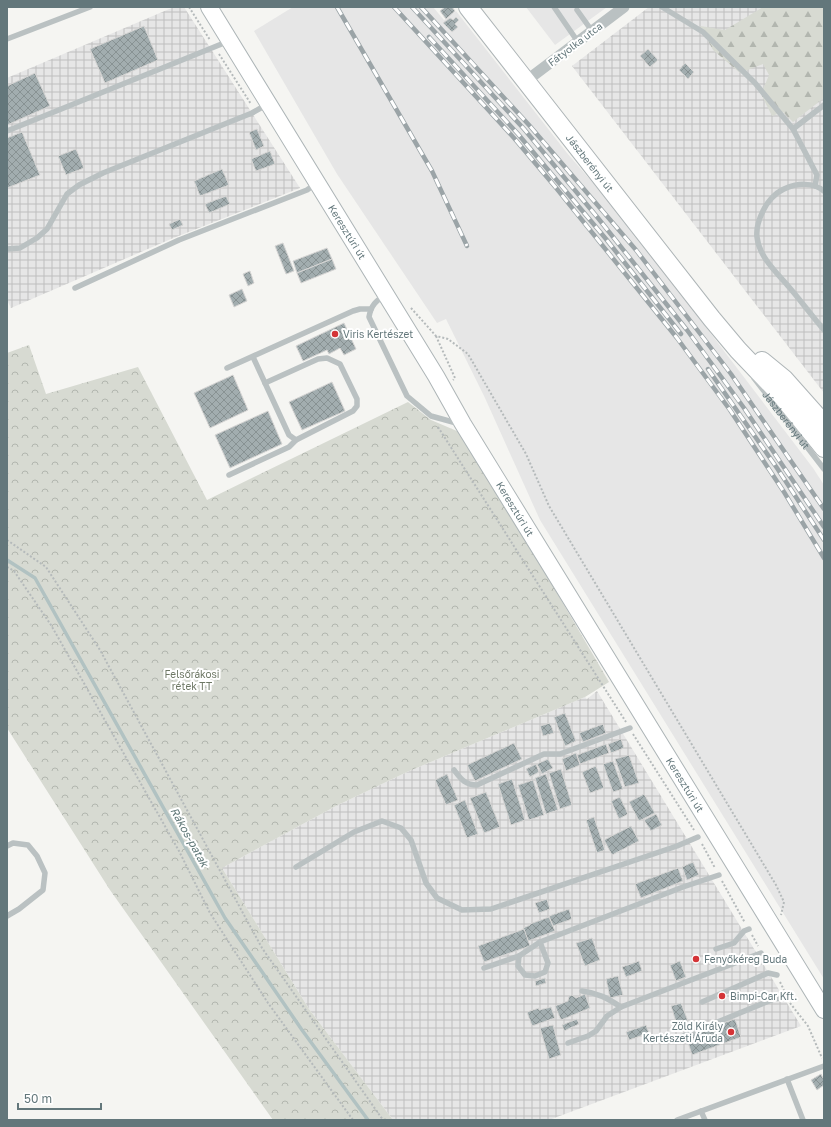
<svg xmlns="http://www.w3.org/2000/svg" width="831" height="1127" viewBox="0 0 831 1127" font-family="'Golos Text',sans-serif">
<defs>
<pattern id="industrial-grid" width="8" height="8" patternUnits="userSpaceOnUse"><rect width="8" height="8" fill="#e6e6e6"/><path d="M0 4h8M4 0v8" fill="none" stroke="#bebfbf"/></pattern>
<pattern id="forest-firs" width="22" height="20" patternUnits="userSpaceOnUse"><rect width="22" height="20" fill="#d7dad2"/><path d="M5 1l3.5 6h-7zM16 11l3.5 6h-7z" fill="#b2b6af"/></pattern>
<pattern id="park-crowns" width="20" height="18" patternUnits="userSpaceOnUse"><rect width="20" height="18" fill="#d7dad2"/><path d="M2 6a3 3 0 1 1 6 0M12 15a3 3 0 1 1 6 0" fill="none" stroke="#b2b6af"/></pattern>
<pattern id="building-cross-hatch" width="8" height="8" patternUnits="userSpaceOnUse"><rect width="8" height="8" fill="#a2adaf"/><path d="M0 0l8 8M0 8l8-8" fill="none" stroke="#889293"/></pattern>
</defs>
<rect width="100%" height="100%" fill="#f5f5f2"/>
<g fill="#e6e6e6">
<path d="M293,7H433L444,20L456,11L567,153L606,198L654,259L813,468L824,485V979L540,520L485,398L446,319L437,323L337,174L254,31Z"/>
<path d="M526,7H607L555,45Z"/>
</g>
<g fill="url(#industrial-grid)">
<path d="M174,7H184L300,188L171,239L11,308L7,300V78Z"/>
<path d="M649,7H824V393L572,66Z"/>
<path d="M597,691L801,1026L549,1120H393L309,1009L222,868L336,806L407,772L585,697L587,699Z"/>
</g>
<path fill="url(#forest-firs)" d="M763,7H824V98L793,122L783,112L772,116L761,94L769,75L763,64L740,73L713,50L700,26L725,30Z"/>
<path fill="url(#park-crowns)" d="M29,345L46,394L138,367L207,500L408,402L431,420L464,434L609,682L585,697L407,772L336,806L222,868L309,1009L393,1120H273L110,890L7,728V353Z"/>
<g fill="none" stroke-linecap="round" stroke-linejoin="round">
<path stroke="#b1c2c2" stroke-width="3.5" d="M7,560L35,578L225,918L302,1030L368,1120"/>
</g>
<g fill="url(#building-cross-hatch)" stroke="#d7d6d5">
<path d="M445,7H452L455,11L446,19L440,11Z"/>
<path d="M456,17L459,20L455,24L458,27L452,32L443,23L450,18L453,20Z"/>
<path d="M144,26L158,60L105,83L90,49Z"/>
<path d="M648,49L658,60L650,67L640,56Z"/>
<path d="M685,63L694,72L688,79L679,70Z"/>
<path d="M35,73L50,106L7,125V86Z"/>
<path d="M257,129L264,146L256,150L249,132Z"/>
<path d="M22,132L40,175L7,188V138Z"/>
<path d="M76,149L84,168L66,175L58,156Z"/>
<path d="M270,151L275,164L256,171L251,159Z"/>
<path d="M222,169L229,185L200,196L194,181Z"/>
<path d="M226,196L230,204L209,213L205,204Z"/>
<path d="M180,219L183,225L172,230L169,224Z"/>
<path d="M283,243L294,271L286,274L275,246Z"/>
<path d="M327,248L332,259L297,273L293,261Z"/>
<path d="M332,259L336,269L301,283L297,273Z"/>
<path d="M250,271L254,283L248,286L243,274Z"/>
<path d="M242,289L247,301L234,307L229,295Z"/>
<path d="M344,323L356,349L344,355L340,348L329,354L327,350L303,361L296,346Z"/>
<path d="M233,375L248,410L210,428L194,393Z"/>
<path d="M332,382L345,411L302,430L289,402Z"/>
<path d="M268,411L282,444L230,468L215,435Z"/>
<path d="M565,713L576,741L565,746L554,717Z"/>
<path d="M550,723L554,733L543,736L540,726Z"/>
<path d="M603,724L606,733L583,742L579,733Z"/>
<path d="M621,739L624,748L611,753L608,744Z"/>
<path d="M514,743L522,759L475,781L467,765Z"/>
<path d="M606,744L609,753L580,764L577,755Z"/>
<path d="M576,753L580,765L566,771L562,759Z"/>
<path d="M629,755L639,783L625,787L615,759Z"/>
<path d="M548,759L553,768L542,774L537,764Z"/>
<path d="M613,761L623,789L613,792L603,764Z"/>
<path d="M536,764L539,772L530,777L526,769Z"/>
<path d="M596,766L604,788L590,793L582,772Z"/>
<path d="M561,769L572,805L560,809L549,773Z"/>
<path d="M447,774L458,800L446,805L435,780Z"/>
<path d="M546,774L558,810L546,814L535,778Z"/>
<path d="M512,779L525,820L511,825L498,784Z"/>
<path d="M533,780L544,815L529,820L518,785Z"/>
<path d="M486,792L500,827L484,833L470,798Z"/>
<path d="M644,794L655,813L639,821L629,802Z"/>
<path d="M620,797L628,814L619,819L611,801Z"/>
<path d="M465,800L478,834L467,838L454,805Z"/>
<path d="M656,814L662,825L651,831L644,820Z"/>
<path d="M594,817L605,850L597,853L586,820Z"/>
<path d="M631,826L639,841L612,855L604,840Z"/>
<path d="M693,862L699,875L687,880L682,867Z"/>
<path d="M678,868L683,881L641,898L635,884Z"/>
<path d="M547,899L550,909L539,913L535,903Z"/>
<path d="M569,909L572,919L553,926L549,916Z"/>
<path d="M549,917L555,931L528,941L523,928L530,925V924Z"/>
<path d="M524,929L530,946L484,962L478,946Z"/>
<path d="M592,938L600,960L585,966L576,943Z"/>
<path d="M639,961L642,971L626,977L622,967Z"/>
<path d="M680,961L686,977L676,981L670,965Z"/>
<path d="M618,976L623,995L610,998L606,979Z"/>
<path d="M545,978L546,983L536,986L535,981Z"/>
<path d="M585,994L590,1008L561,1020L555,1006L568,1001L569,996L572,995L576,998Z"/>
<path d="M681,1003L688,1021L677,1025L671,1006Z"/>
<path d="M551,1007L555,1018L532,1026L527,1012L539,1008V1010Z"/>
<path d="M577,1019L579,1024L564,1031L562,1025Z"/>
<path d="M735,1019L741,1037L692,1055L686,1036Z"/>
<path d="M553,1025L561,1055L549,1059L540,1028Z"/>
<path d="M646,1025L649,1033L629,1040L626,1032Z"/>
<path d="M821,1074L824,1080V1085L817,1090L811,1080Z"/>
</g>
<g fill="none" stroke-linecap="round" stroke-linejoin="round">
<defs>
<g id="secondary">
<path id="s2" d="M209,7L436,376L463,424L824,1010"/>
</g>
<g id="primary">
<path id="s3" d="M468,7L712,319L738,350L782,396L824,448"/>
<path d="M762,361L784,379L824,424"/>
</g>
</defs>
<use href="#secondary" stroke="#adb5b7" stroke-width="18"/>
<use href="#primary" stroke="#aeb5b7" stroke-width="20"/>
<g stroke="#b5babb" stroke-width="2" stroke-dasharray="2 2" stroke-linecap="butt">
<path d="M189,7L210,40"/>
<path d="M219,54L251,104"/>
<path d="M411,308L436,336L448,339L468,354L526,454L549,506L776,885L784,902L781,915"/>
<path d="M436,336L455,378L453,380"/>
<path d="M438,427L626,722"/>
<path d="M7,540L46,567L100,650L262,948L383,1120"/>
<path d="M7,567L14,571L51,625L179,851L210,913L268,1003L353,1120"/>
<path d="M633,734L694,830"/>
<path d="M702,844L715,868"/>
<path d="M722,881L745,923"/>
<path d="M752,935L758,946"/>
<path d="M780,982L784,990"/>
<path d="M790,1003L808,1026L822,1058"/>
</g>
<g stroke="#bac1c2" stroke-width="5.5">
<path d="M554,7L578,42"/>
<path d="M662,7L703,32L755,83L793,129L817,175L815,186"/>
<path d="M577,10L592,31"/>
<path d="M7,39L90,7"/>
<path d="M793,129L824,105"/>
<path d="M7,131L229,41"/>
<path d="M824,191C813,182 797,183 784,189C775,193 767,202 763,211C759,219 756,228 757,237C759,257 777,273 789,287C801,301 812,316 824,330"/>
<path d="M7,249L20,248L37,238L47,229L67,194L79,185L103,173L252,113L266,105"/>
<path d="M75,288L179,240L307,190L317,183"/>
<path d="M385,295C376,301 371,305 369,317L407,396L431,416L460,424"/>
<path d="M253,357L289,435L296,440"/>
<path d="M227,368L353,311L360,309H371"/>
<path id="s1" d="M754,378L824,469"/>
<path d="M229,475L289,447L296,440L353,411L357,406V399L340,364L327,358L318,359L265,383"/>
<path d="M454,770C461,779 465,785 477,785L544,754H560L630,728"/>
<path d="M7,846L13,843L28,845L37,856L45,873L43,890L19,909L7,916"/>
<path d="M296,867L354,832L382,821L401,828L411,840L426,883L437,898L462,910L491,909L677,846L698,837"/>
<path d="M716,949L734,943L744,931L749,929"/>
<path d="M519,956L518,966L525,975L535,976L545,972L548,963L540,942"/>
<path d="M484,968L519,956L540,942L683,887L719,875"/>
<path d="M582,991C598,993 607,998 621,1007L761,953"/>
<path d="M702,1002L768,973L777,975"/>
<path d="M681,1037L774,999L786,997"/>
<path d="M568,1043L588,1036L596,1031L607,1016L621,1007"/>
<path d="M787,1079L803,1120"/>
<path d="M701,1111L705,1120"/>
<path d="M677,1120L824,1066"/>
</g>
<path stroke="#bac1c2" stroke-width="11" d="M526,81L624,7"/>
<use href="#secondary" stroke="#fff" stroke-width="16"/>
<use href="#primary" stroke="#fff" stroke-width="18"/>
<defs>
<g id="rail">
<path d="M337,7L432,171L467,246"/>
<path d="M394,7L514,138L557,189L677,338L730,410L784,492L824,558"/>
<path d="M412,7L524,129L598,218L687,330L744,408L824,527"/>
<path d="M421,7L529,125L636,250L731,374L824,509"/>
<path d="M429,37L518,134L606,239L681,334"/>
<path d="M708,369L777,468L824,540"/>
</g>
</defs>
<use href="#rail" stroke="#9ba4a7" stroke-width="4.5"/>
<use href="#rail" stroke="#fff" stroke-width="3" stroke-dasharray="9" stroke-linecap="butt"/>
</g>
<g fill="#d43437" stroke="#fff" stroke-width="1.5">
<circle cx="335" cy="334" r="4"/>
<circle cx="696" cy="959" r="4"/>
<circle cx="722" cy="996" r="4"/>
<circle cx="731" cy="1032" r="4"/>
</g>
<g text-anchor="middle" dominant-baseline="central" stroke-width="4" stroke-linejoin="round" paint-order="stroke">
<g font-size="10" fill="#63777b" stroke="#fff">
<text transform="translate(575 44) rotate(-37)">Fátyolka utca</text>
<text stroke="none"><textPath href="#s3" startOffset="198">Jászberényi út</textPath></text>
<text stroke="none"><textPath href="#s2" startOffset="264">Keresztúri út</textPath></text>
<text stroke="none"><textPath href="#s1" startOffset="53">Jászberényi út</textPath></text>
<text stroke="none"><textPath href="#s2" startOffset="588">Keresztúri út</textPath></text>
<text stroke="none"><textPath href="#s2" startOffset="912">Keresztúri út</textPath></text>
</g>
<g font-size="10" fill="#63777b" stroke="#fff" text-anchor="start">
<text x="343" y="334">Viris Kertészet</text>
<text x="704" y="959">Fenyőkéreg Buda</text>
<text x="730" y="996">Bimpi-Car Kft.</text>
<text x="723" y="1026" text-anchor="end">Zöld Király<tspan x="723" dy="12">Kertészeti Áruda</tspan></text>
</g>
<g font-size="10" fill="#6e7865" stroke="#fff">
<text x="192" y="674">Felsőrákosi<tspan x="192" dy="12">rétek TT</tspan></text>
</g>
<g font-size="11" font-style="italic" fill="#5e7676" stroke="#fff">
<text transform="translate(190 837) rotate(61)">Rákos-patak</text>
</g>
</g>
<rect width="831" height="1127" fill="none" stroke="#63777b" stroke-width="16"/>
<path d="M18 1103v6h83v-6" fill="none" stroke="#63777b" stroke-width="2"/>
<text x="24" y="1103" font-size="12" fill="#63777b" stroke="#ffffff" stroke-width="3" paint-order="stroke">50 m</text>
</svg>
